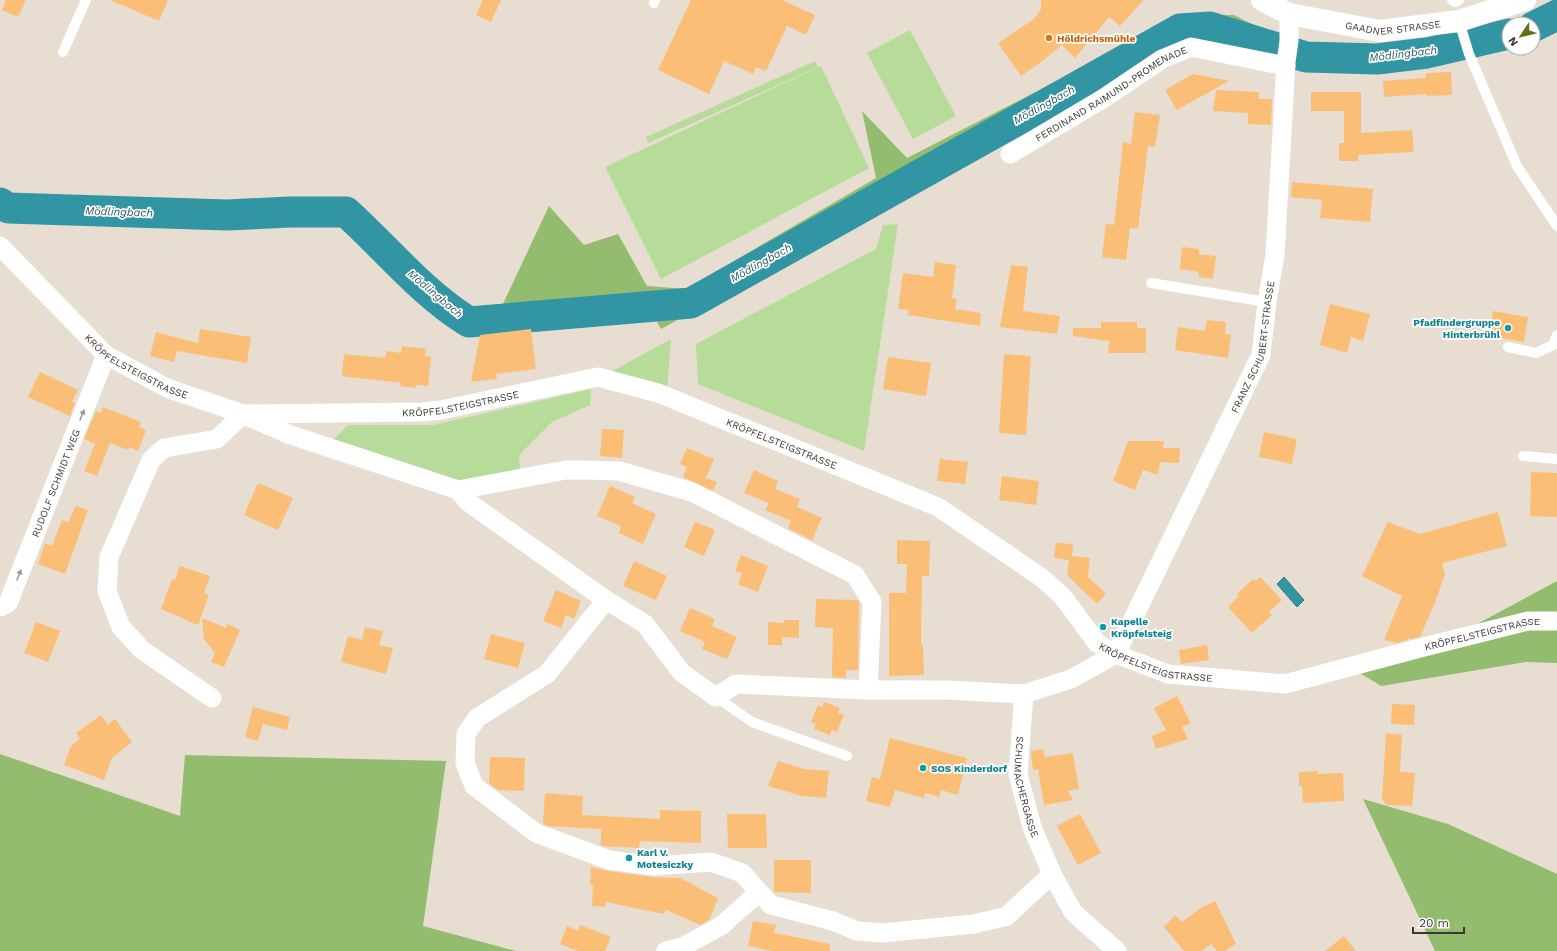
<svg xmlns="http://www.w3.org/2000/svg" width="1557" height="951" viewBox="0 0 1557 951" font-family="'Work Sans',sans-serif">
<rect width="100%" height="100%" fill="#e7ded1"/>
<g fill="#b7db98">
<path d="M910,30L956,116L913,139L867,53Z"/>
<path d="M815,61L818,67L648,143L646,137Z"/>
<path d="M821,66L869,168L661,279L605,167Z"/>
<path d="M898,224L864,451L698,384L696,344L876,249L883,225Z"/>
<path d="M671,339L667,390L609,373Z"/>
<path d="M591,389L590,405L552,422L519,455L520,470L467,482L427,474L331,442L348,425H433Z"/>
</g>
<g fill="#93bc6f">
<path d="M1234,15L1275,36V54L1232,41L1177,39L1156,58L661,329L643,298L501,308L549,206L584,245L618,234L647,286L686,289L876,178L862,111L907,158L1125,46L1176,16Z"/>
<path d="M1557,581V663L1526,662L1381,686L1355,670L1423,653Z"/>
<path d="M0,754L180,816L185,755L446,761L423,926L516,951H0Z"/>
<path d="M1363,799L1448,824L1557,874V951H1435Z"/>
</g>
<path fill="#3295a3" stroke="#357981" d="M1284,577L1304,600L1297,607L1277,584Z"/>
<g fill="none" stroke-linecap="round" stroke-linejoin="round">
<g stroke="#3295a3" stroke-width="31">
<path d="M1533,27L1557,15"/>
<path d="M0,203L8,208L227,215L290,212H346C387,249 422,293 469,322L691,303L1180,29L1210,27L1306,57L1377,59L1427,53L1509,34"/>
</g>
</g>
<g fill="#fbbe76">
<path d="M6,0H26L18,17L2,10Z"/>
<path d="M110,0H168L159,21Z"/>
<path d="M483,0H501L491,22L476,15Z"/>
<path d="M691,0H782L815,15L806,35L787,26L766,71L756,67L753,74L724,61L709,94L658,70Z"/>
<path d="M1041,0H1144L1120,26L1109,17L1075,58L1062,45L1041,62L1021,76L998,43L1034,19L1041,9Z"/>
<path d="M1451,72L1452,95L1427,96V94L1384,97L1383,81L1426,78V73Z"/>
<path d="M1193,74L1229,81L1177,110L1165,90Z"/>
<path d="M1216,90L1259,92V99H1272L1271,125L1248,124V113L1213,111Z"/>
<path d="M1311,92H1361V133L1412,130L1414,152L1358,155V161H1339V143H1344V111H1311Z"/>
<path d="M1135,112L1160,115L1155,147L1148,146L1138,229L1130,228L1126,260L1102,257L1106,224L1114,225L1123,142L1131,144Z"/>
<path d="M1292,182L1373,189L1370,222L1320,218L1322,200L1291,197Z"/>
<path d="M1182,247L1199,249V254L1216,256L1213,279L1199,277V272L1180,269Z"/>
<path d="M935,262L956,265L952,298L957,299L955,309L981,313L980,326L908,315L909,310L898,309L903,273L933,277Z"/>
<path d="M1011,265L1028,267L1023,311L1060,316L1057,334L1000,327Z"/>
<path d="M1330,304L1370,314L1363,341L1351,337L1347,353L1320,345Z"/>
<path d="M1493,311L1528,317L1524,342L1489,336Z"/>
<path d="M1207,320L1226,322L1225,334L1231,335L1228,358L1175,350L1178,327L1205,331Z"/>
<path d="M1101,322H1137V328H1146V353H1108L1109,341L1073,336V328H1101Z"/>
<path d="M200,329L251,337L247,363L177,351L174,362L150,356L156,332L198,343Z"/>
<path d="M531,329L536,369L496,374L497,379L471,382L480,335Z"/>
<path d="M402,346L426,349L425,356L431,357L428,386L417,385L416,388L400,386L401,383L342,376L344,354L385,358L387,351L401,353Z"/>
<path d="M1004,354L1031,356L1026,435L999,433Z"/>
<path d="M888,357L931,363L926,396L883,389Z"/>
<path d="M40,372L78,390L72,402L75,403L70,416L28,397Z"/>
<path d="M103,407L141,422L139,427L146,430L138,451L129,447L128,450L110,443L97,476L84,471L95,444L84,439L96,411L101,413Z"/>
<path d="M602,429L624,430L622,458L600,456Z"/>
<path d="M1264,432L1297,439L1292,464L1259,457Z"/>
<path d="M1128,441H1164L1163,448H1180L1179,463L1160,462L1158,475L1143,470L1135,490L1113,481Z"/>
<path d="M687,448L714,459L706,478L717,482L713,491L683,477L687,467L680,464Z"/>
<path d="M940,459L968,462L965,484L937,481Z"/>
<path d="M754,470L778,481L775,489L800,499L797,507L822,518L812,540L788,528L791,521L765,510L769,503L744,493Z"/>
<path d="M1531,472L1557,473V517L1530,516Z"/>
<path d="M1002,476L1039,481L1036,505L999,500Z"/>
<path d="M258,483L293,498L278,530L244,515Z"/>
<path d="M610,486L635,497L632,503L656,514L643,544L619,533L621,526L597,516Z"/>
<path d="M76,506L88,510L65,574L38,564L45,543L52,546L62,520L68,522Z"/>
<path d="M1498,512L1507,546L1442,563L1445,574L1436,600L1420,637L1411,639L1408,638L1407,640L1397,643L1384,640L1402,596L1362,576L1388,522L1420,534Z"/>
<path d="M695,522L715,530L704,556L684,547Z"/>
<path d="M897,540L930,541L929,576H922L921,645H923L924,675L889,676V593H906L907,564H897Z"/>
<path d="M1056,543L1073,544L1072,556L1090,558L1088,577L1106,594L1097,604L1067,575L1069,560L1054,558Z"/>
<path d="M741,555L768,566L758,592L738,584L742,573L735,571Z"/>
<path d="M634,561L667,576L656,600L623,586Z"/>
<path d="M180,566L210,576L204,593L209,595L198,625L161,609L172,579L175,580Z"/>
<path d="M1260,577L1282,600L1269,612L1272,615L1252,633L1228,607L1239,596L1237,594L1253,579L1255,581Z"/>
<path d="M556,590L581,601L574,619L566,615L561,628L543,621Z"/>
<path d="M816,599L858,600L859,602L858,670H846V678L832,677L833,628L815,627Z"/>
<path d="M690,608L715,619L712,626L737,637L727,659L702,649L705,642L680,631Z"/>
<path d="M202,618L226,628L227,624L240,630L224,667L211,662L215,653L204,639Z"/>
<path d="M784,620H799V638L782,637V645H768V622L784,623Z"/>
<path d="M36,622L60,631L48,662L24,653Z"/>
<path d="M365,627L383,631L379,645L393,648L386,674L341,662L348,636L362,640Z"/>
<path d="M491,634L525,643L518,668L484,659Z"/>
<path d="M1207,645L1209,660L1181,664L1179,650Z"/>
<path d="M1177,696L1191,723L1182,727L1188,739L1156,749L1152,736L1166,730L1154,708Z"/>
<path d="M824,702L840,708L838,713L844,715L837,732L832,730L830,735L814,729L816,724L811,722L818,705L822,707Z"/>
<path d="M1392,704L1415,705L1414,725L1391,724Z"/>
<path d="M253,707L290,717L287,730L263,724L258,741L245,737Z"/>
<path d="M101,715L108,725L115,719L132,742L112,758L104,780L64,765L71,746L80,739L76,733Z"/>
<path d="M1386,733L1402,735L1400,772L1415,773L1412,806L1386,805L1382,799Z"/>
<path d="M890,738L967,758L958,795L941,790L939,797L925,793L924,798L895,790L890,807L866,801L872,777L880,779Z"/>
<path d="M1043,749L1045,757L1073,753L1079,789L1068,791L1073,800L1044,805L1038,769L1033,770L1031,754V751Z"/>
<path d="M490,757L525,758L524,791L498,790L489,783Z"/>
<path d="M778,761L804,769L829,771L826,798L802,796L768,786Z"/>
<path d="M1318,771V774L1343,773L1344,801L1303,803L1302,786H1299V772Z"/>
<path d="M545,793L583,796L582,815L660,819V810L701,811V843L640,841L639,848L602,846L601,845V829L548,826L543,824Z"/>
<path d="M727,814H766L767,848H728Z"/>
<path d="M1080,814L1101,853L1078,865L1057,826Z"/>
<path d="M774,860H811V893L774,892Z"/>
<path d="M591,867L608,871L652,877L680,878L718,898L709,920L700,925L666,910L663,914L606,902L605,907L592,906L593,885L590,884Z"/>
<path d="M1215,901L1236,944L1225,951H1217L1211,944L1202,951H1184L1164,927L1175,915L1182,922L1201,908Z"/>
<path d="M753,921L776,925L774,933L830,944V951H772L748,946Z"/>
<path d="M580,925L611,937L605,951H578L560,944L567,926L578,931Z"/>
<path d="M1344,936L1356,951H1325Z"/>
</g>
<g fill="none" stroke-linecap="round" stroke-linejoin="round">
<g stroke="#fff" stroke-width="10">
<path d="M1452,0L1455,2L1459,0"/>
<path d="M654,3L655,0"/>
<path d="M1459,21L1469,54L1517,166L1557,226"/>
<path d="M63,52L86,0"/>
<path d="M1151,283L1267,302"/>
<path d="M1508,347L1536,353L1553,345L1557,335"/>
<path d="M1523,456L1557,459"/>
<path d="M716,697L752,722L847,756"/>
</g>
<g stroke="#fff" stroke-width="19">
<path id="s1" d="M1010,154L1104,98L1162,59L1191,47L1286,66"/>
<path id="s2" d="M0,246L106,355L167,388L243,414L423,412L441,410L598,377L658,393L938,507L1042,578L1063,597L1097,643L1116,654L1168,674L1285,684L1420,648L1528,621H1557"/>
<path d="M249,417L288,434L458,490L468,502L606,600L645,624L682,673L716,697L736,684L868,690H947L1024,694L1071,679L1116,654"/>
<path d="M458,490L566,470H587L619,471L692,492L855,575L872,602L868,690"/>
<path d="M606,600L547,674L477,718L466,734L465,763L474,786L536,833L609,860L653,866L711,862L742,873L771,905L833,921L857,931L882,933L974,924L1007,916L1052,874"/>
<path id="s3" d="M0,607L8,603L106,355"/>
<path id="s4" d="M1116,654L1261,355L1267,302L1275,255L1286,62L1289,41V14"/>
<path id="s5" d="M1024,694L1018,774L1032,827L1052,874L1073,912L1117,951"/>
<path d="M212,698L142,650L121,627L107,591L109,557L151,460L164,448L217,439L243,414"/>
<path d="M666,951L682,947L721,926L759,892"/>
</g>
<path stroke="#fff" stroke-width="22" id="s6" d="M1262,0L1289,14L1380,31L1459,21L1525,0"/>
</g>
<defs><path id="oneway-solid" d="M-6-.8H1V-3.2L6.5 0L1 3.2V.8H-6Z"/></defs>
<g fill="#9d9b98">
<use href="#oneway-solid" transform="translate(82 415) rotate(-68)"/>
<use href="#oneway-solid" transform="translate(19 575) rotate(-68)"/>
</g>
<circle fill="#e8710a" stroke="#fff" stroke-width="1.5" cx="1049" cy="38" r="4"/>
<g fill="#0f9aa8" stroke="#fff" stroke-width="1.5">
<circle cx="1508" cy="328" r="4"/>
<circle cx="1103" cy="627" r="4"/>
<circle cx="923" cy="768" r="4"/>
<circle cx="629" cy="858" r="4"/>
</g>
<g text-anchor="middle" dominant-baseline="central" stroke-width="3.5" stroke-linejoin="round" paint-order="stroke">
<g font-size="10" fill="#3b3732" stroke="#fff">
<text stroke="none"><textPath href="#s6" startOffset="136">GAADNER STRASSE</textPath></text>
<text stroke="none"><textPath href="#s1" startOffset="118">FERDINAND RAIMUND-PROMENADE</textPath></text>
<text stroke="none"><textPath href="#s4" startOffset="338">FRANZ SCHUBERT-STRASSE</textPath></text>
<text stroke="none"><textPath href="#s2" startOffset="184">KRÖPFELSTEIGSTRASSE</textPath></text>
<text stroke="none"><textPath href="#s2" startOffset="520">KRÖPFELSTEIGSTRASSE</textPath></text>
<text stroke="none"><textPath href="#s2" startOffset="856">KRÖPFELSTEIGSTRASSE</textPath></text>
<text stroke="none"><textPath href="#s3" startOffset="138">RUDOLF SCHMIDT WEG</textPath></text>
<text stroke="none"><textPath href="#s2" startOffset="1635">KRÖPFELSTEIGSTRASSE</textPath></text>
<text stroke="none"><textPath href="#s2" startOffset="1299">KRÖPFELSTEIGSTRASSE</textPath></text>
<text stroke="none"><textPath href="#s5" startOffset="94">SCHUMACHERGASSE</textPath></text>
</g>
<g font-size="10" font-weight="bold" fill="#c56008" stroke="#fff" text-anchor="start">
<text x="1057" y="38">Höldrichsmühle</text>
</g>
<g font-size="10" font-weight="bold" fill="#0d838f" stroke="#fff" text-anchor="start">
<text x="1500" y="322" text-anchor="end">Pfadfindergruppe<tspan x="1500" dy="12">Hinterbrühl</tspan></text>
<text x="1111" y="621">Kapelle<tspan x="1111" dy="12">Kröpfelsteig</tspan></text>
<text x="931" y="768">SOS Kinderdorf</text>
<text x="637" y="852">Karl V.<tspan x="637" dy="12">Motesiczky</tspan></text>
</g>
<g font-size="11" font-style="italic" fill="#235860" stroke="#fff">
<text transform="translate(1403 54) rotate(-7)">Mödlingbach</text>
<text transform="translate(1044 105) rotate(-29)">Mödlingbach</text>
<text transform="translate(119 212) rotate(2)">Mödlingbach</text>
<text transform="translate(761 263) rotate(-29)">Mödlingbach</text>
<text transform="translate(435 294) rotate(40)">Mödlingbach</text>
</g>
</g>
<g transform="translate(1521 36) rotate(235)"><circle r="19" fill="#ffffff" stroke="#b1afad"/>
<path d="M0-3L7 15L0 10L-7 15Z" fill="#656f17"/>
<text y="-6" font-size="11" font-weight="bold" text-anchor="middle" fill="#3b3732">N</text>
</g>
<path d="M1413 927v6h51v-6" fill="none" stroke="#3b3732" stroke-width="2"/>
<text x="1419" y="927" font-size="12" fill="#3b3732" stroke="#ffffff" stroke-width="3" paint-order="stroke">20 m</text>
</svg>
